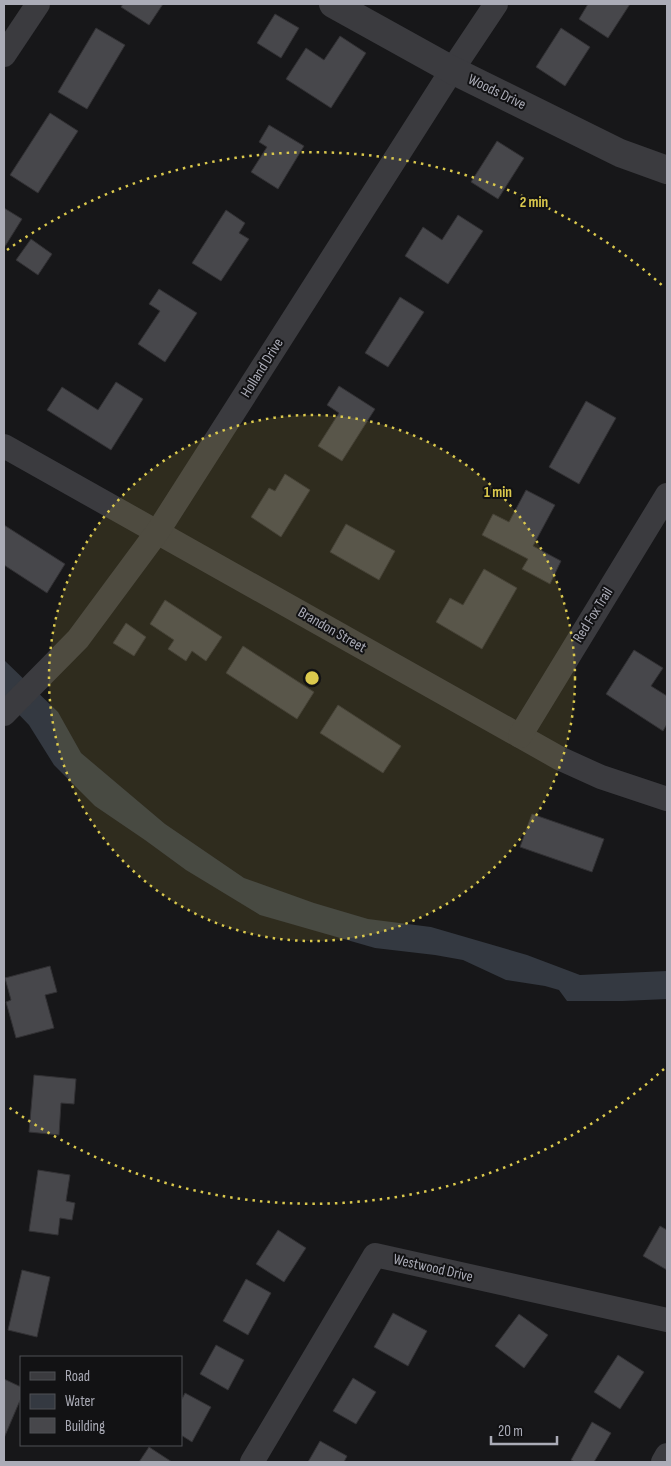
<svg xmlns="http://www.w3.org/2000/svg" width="671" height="1466" viewBox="0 0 671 1466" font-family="'Sofia Sans Condensed',sans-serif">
<rect width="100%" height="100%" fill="#171719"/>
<path fill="#343941" d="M4,660L58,712L81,753L165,824L244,878L314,903L368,919L431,927L527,955L580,975L667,971V999L623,1001H567L559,990L545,986L506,980L463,960L435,955L375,948L260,915L186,870L145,840L95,806L54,765L29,725L4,699Z"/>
<g fill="#47474b" stroke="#323134">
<path d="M123,4H163L149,25L121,7Z"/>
<path d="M588,4H630L608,38L579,19Z"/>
<path d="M275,14L299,28L281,58L257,43Z"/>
<path d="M96,28L125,45L87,109L58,92Z"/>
<path d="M561,28L590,47L565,86L536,67Z"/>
<path d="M340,36L366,53L331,108L286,79L306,48L324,60Z"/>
<path d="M50,113L78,131L38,193L10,175Z"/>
<path d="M269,125L304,146L278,189L251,172L267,147L259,142Z"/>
<path d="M497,141L524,158L498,199L471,182Z"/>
<path d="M4,208L22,219L4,248Z"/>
<path d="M226,210L245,223L239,233L249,239L221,281L192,263Z"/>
<path d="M458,215L483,231L448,284L405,256L423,227L442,240Z"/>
<path d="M31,239L52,254L38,275L16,260Z"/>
<path d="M159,289L197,313L165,362L138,344L160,311L149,304Z"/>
<path d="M400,297L424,312L388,367L365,353Z"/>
<path d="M116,382L143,399L111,450L47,410L62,387L98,410Z"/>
<path d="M339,386L375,409L342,461L318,446L339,413L327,405Z"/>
<path d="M586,401L616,418L579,484L549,467Z"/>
<path d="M285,474L310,490L281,537L251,517L269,488L275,491Z"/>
<path d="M526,490L555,505L533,546L561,561L550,584L522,569L528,559L482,535L493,514L509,522Z"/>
<path d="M346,524L395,551L379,580L330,552Z"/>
<path d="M4,525L65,564L47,593L4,565Z"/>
<path d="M484,569L517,588L482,649L436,622L450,598L463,605Z"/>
<path d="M165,600L222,637L206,661L192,651L186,661L168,649L174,640L150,624Z"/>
<path d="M126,623L146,637L134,656L113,643Z"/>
<path d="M243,646L314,692L297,719L226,673Z"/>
<path d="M634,650L663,668L651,686L667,696V724L663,731L606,694Z"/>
<path d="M338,705L401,746L383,773L320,733Z"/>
<path d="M532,814L604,839L592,872L520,847Z"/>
<path d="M50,966L57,992L45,995L54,1028L16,1038L6,1002L11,1000L5,978Z"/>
<path d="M34,1075L76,1079L74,1104L61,1103L59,1135L29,1132Z"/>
<path d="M38,1170L70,1175L66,1201L75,1203L72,1220L60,1218L58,1235L29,1231Z"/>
<path d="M660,1226L667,1230V1270L643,1256Z"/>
<path d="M278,1230L306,1248L284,1282L256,1264Z"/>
<path d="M22,1270L50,1277L37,1337L8,1330Z"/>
<path d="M246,1279L271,1293L248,1335L223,1321Z"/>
<path d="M393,1313L427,1331L408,1366L374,1347Z"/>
<path d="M519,1314L548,1335L524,1368L495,1346Z"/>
<path d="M216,1345L244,1360L228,1390L200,1374Z"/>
<path d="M618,1355L644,1372L620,1409L594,1392Z"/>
<path d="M353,1378L376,1392L356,1424L333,1411Z"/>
<path d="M4,1379L21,1387V1398L4,1438Z"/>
<path d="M185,1393L211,1407L192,1442L181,1435V1401Z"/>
<path d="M592,1422L611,1433L594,1462H575L571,1460Z"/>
<path d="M320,1441L347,1456L344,1462H308Z"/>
<path d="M149,1447L172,1462H139Z"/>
</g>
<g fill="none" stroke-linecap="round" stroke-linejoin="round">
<g stroke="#3b3b3f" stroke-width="24">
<path d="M4,55L38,4"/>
<path d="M4,446L559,758L601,777L667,799"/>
<path d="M4,714L78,639L158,531L452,70L496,4"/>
<path d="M520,736L667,495"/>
<path d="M252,1462L375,1255L667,1320"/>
<path d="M663,1462L667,1455"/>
</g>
<path stroke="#3b3b3f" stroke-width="28" d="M333,4L452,70L620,153L667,170"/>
</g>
<circle cx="312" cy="678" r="263" fill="#dbc94d" fill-opacity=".12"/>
<g fill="none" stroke="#dbc94d" stroke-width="2.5" stroke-dasharray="2.5 5">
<circle cx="312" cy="678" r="263"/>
<path d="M664 1069A526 526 0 0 1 7 1106M7 250A526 526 0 0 1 664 287"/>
</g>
<g text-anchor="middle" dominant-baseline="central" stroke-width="4" stroke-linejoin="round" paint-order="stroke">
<g font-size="15" fill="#abacb7" stroke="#121214">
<text transform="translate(497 92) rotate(26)">Woods Drive</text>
<text transform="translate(262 368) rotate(-58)">Holland Drive</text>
<text transform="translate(593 615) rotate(-58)">Red Fox Trail</text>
<text transform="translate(332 630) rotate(30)">Brandon Street</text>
<text transform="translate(433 1268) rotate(13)">Westwood Drive</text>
</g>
</g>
<circle cx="312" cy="678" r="8" fill="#dbc94d" stroke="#121214" stroke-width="2.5"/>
<g font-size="15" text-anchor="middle" font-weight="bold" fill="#dbc94d" stroke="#121214" stroke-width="4" stroke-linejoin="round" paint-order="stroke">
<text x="534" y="207">2 min</text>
<text x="498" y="497">1 min</text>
</g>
<rect width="671" height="1466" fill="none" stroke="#abacb7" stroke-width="10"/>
<rect x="20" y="1356" width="162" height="90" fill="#121214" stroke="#4f5055"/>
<rect x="30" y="1372" width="25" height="8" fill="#3b3b3f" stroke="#4f5055"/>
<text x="65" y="1381" font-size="15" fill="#abacb7">Road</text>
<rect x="30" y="1394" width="25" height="15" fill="#343941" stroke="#4f5055"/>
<text x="65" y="1406" font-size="15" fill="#abacb7">Water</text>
<rect x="30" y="1418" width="25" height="15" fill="#47474b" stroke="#4f5055"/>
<text x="65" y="1431" font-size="15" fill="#abacb7">Building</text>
<path d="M491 1436v8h66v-8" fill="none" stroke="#abacb7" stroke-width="2.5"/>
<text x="498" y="1436" font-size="15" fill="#abacb7" stroke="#121214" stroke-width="4" paint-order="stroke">20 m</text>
</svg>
